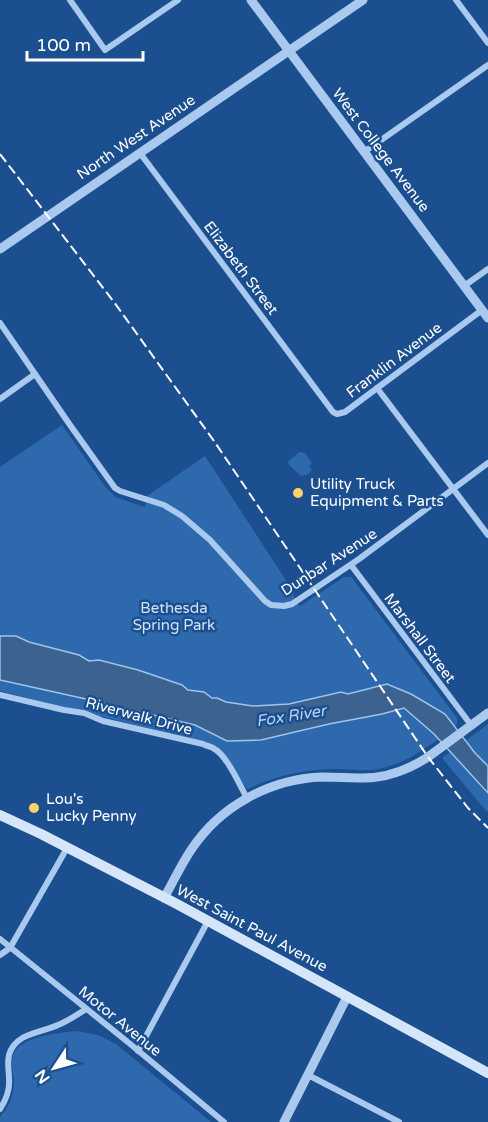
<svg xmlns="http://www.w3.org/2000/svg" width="488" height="1122" viewBox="0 0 488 1122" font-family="'Varela Round',sans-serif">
<rect width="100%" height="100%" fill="#1b4f8f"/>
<g fill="#2e69ad">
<path d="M62,425L106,488L116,497L126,501L145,507L147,496L205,456L293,591L294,597L300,606L344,577H350L352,578L457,718V724L455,727C433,743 411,761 383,768C368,772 352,769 337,769C304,769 276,776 247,789L217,747L209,743L99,716L82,709L67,708L0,691V467Z"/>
<path d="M299,452L305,453L312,463L309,466L312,469C310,474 306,475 301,476L289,465L288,462Z"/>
<path d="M488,724V813L442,758Z"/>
<path d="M77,1031L98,1035L116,1044L211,1122H0V1117C8,1108 14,1096 14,1083C14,1075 11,1067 12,1059C15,1036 59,1033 77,1031Z"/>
</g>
<path fill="#3c6290" stroke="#9cc4f0" stroke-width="1.5" d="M0,636H16L29,642L79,655L89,661L99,660L138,670L182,685L188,690L204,692L212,698H217L226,702L253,706L289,704L341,692L348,694L387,684L411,694L445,714L475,753L488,766V793L434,734L404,708L382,714L329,724L261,740L227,741L195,725L86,699L0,680Z"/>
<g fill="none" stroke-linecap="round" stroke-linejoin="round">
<g stroke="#a9c9ee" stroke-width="6">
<path d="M70,0L105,50L178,0"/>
<path d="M456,0L488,43"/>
<path d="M364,152L488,65"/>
<path d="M140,153L333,412L337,414L345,412L482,310"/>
<path d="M464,286L488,269"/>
<path d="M0,323L70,425L115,488L120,491L164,505L182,516L210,540L265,601L271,605L284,606L292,604L359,559L488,463"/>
<path d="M377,388L488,535"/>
<path d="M0,399L35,374"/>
<path d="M351,565L471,725"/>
<path d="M0,695L64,710L84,713L103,721L203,744C206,746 210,746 213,748C227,755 239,784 247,798"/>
<path d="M0,939L129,1043L224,1122"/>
<path d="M0,955L10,948L67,848"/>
<path d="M138,1051L208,921"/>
<path d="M308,1075L399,1122"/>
<path d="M0,1109C6,1100 10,1090 9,1079C9,1070 7,1064 9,1055C15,1033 40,1033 58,1025C68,1021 77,1015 86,1009"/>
</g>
<g stroke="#a9c9ee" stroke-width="9">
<path d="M251,0L488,318"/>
<path d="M0,249L363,0"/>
<path d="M164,898C173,882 181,865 191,850C220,806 270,779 322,777C336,777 350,778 363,778C387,778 408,770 428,757L488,713"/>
<path d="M284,1122L347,997"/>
</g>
<path stroke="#d6e6fa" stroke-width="10" d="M0,815L41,834L175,903L488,1073"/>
<path stroke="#fff" stroke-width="2" stroke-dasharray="10 4.5" stroke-linecap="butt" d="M0,154L114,302L214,441L428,757L468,808L488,828"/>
</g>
<g fill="#ffd166" stroke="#1b4f8f" stroke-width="2">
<circle cx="298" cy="493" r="6"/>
<circle cx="34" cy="808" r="6"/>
</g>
<g text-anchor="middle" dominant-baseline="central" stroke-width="5" stroke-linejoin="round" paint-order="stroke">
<g font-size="15" fill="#fff" stroke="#1b4f8f">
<text transform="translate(136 137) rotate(-34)">North West Avenue</text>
<text transform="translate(381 150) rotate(53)">West College Avenue</text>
<text transform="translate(241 268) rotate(53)">Elizabeth Street</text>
<text transform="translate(394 360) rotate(-37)">Franklin Avenue</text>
<text transform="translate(329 562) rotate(-33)">Dunbar Avenue</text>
<text transform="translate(420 638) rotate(53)">Marshall Street</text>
<text transform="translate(139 716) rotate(15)">Riverwalk Drive</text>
<text transform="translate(252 928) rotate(28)">West Saint Paul Avenue</text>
<text transform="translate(120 1021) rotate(39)">Motor Avenue</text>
</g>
<g font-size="15" fill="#fff" stroke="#1b4f8f" text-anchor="start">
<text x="310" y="484">Utility Truck<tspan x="310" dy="17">Equipment &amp; Parts</tspan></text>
<text x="46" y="799">Lou's<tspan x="46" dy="17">Lucky Penny</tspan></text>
</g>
<g font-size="15" fill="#cfe3fa" stroke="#1b4f8f">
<text x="174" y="608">Bethesda<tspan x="174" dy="17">Spring Park</tspan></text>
</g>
<g font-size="16" font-style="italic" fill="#b5d3f5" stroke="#1b4f8f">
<text transform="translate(291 716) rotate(-9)">Fox River</text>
</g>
</g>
<g transform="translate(54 1068) rotate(234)" stroke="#1b4f8f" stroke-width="4.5" paint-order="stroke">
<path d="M0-4.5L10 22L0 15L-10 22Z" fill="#ffffff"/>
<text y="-9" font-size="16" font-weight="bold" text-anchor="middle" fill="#ffffff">N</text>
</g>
<path d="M27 51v9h116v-9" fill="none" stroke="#ffffff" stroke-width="3"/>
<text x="36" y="51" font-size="18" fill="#ffffff" stroke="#1b4f8f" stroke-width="4.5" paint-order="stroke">100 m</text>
</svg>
